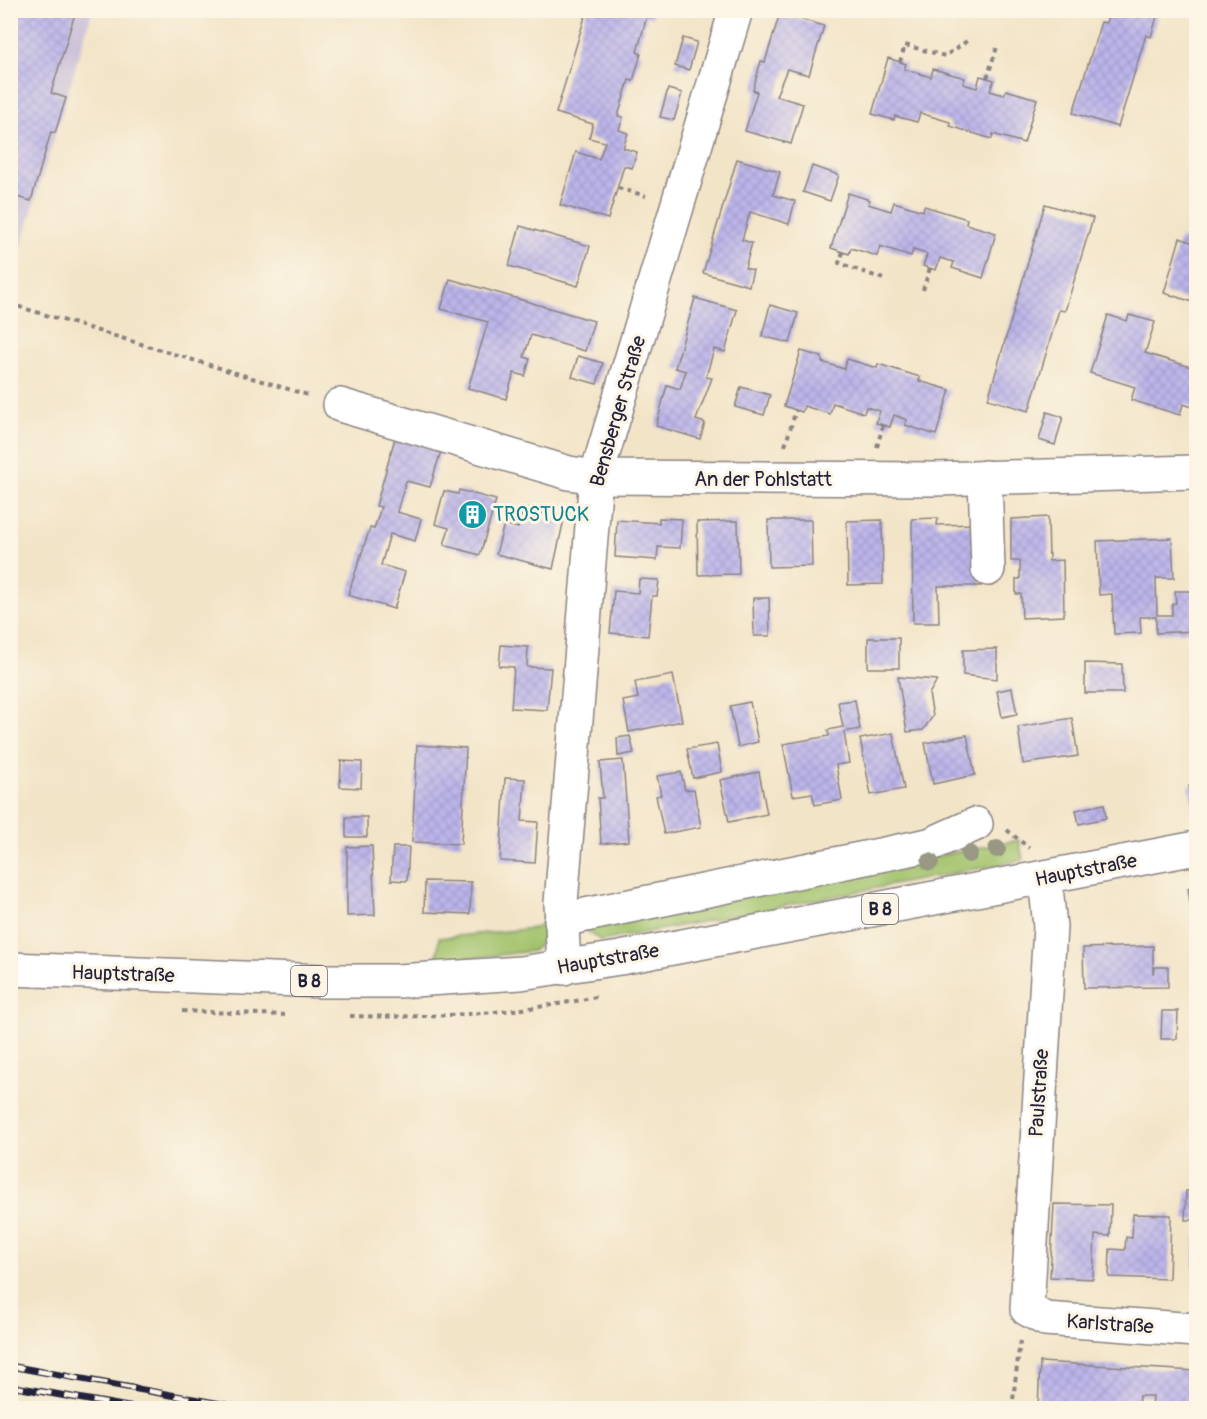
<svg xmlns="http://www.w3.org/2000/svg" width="1207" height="1419" viewBox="0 0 1207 1419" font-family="Pangolin,sans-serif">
<defs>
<pattern id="building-cross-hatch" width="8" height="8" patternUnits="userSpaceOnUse" patternTransform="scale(1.5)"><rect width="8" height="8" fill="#bcb5ea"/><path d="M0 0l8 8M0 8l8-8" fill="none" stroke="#a19bca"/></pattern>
</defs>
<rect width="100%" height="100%" fill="#fcf5e5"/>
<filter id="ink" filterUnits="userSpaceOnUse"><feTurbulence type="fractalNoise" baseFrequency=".0167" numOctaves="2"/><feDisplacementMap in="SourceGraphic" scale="12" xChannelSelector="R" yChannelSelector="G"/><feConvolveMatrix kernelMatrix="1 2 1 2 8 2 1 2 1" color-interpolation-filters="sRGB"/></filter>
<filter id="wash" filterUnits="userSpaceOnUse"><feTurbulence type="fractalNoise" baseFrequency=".008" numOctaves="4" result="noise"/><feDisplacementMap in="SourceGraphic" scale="24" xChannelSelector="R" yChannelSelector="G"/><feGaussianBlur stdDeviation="1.35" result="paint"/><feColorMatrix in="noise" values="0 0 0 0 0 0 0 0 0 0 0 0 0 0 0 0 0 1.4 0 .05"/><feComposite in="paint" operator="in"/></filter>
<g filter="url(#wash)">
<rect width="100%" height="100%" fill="#f2e4c7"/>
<path fill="#c8bfd8" d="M11,11H92L11,281Z"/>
<g fill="#a2c36c" stroke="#627254" stroke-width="1.5">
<path d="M1019,840L1023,860L601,941L579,925Z"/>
<path d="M547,918L542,942L533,951L446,961L437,956L439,938L536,928Z"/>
</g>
<g id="blocks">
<g fill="url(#building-cross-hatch)">
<path d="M10,10H76L51,93L66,98L55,133L51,132L31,201L10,195Z"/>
<path d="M587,10H654L652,18L647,16L637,52L641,54L633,81L629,80L618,116L623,117L619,130L628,133L623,148L637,152L632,168L624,166L608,219L560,205L576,152L599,159L605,142L589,138L593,124L556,113Z"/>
<path d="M1110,10H1159L1151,37L1146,35L1118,127L1073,113L1101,22L1106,23Z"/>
<path d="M780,13L824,26L809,75L787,69L776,96L803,104L791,144L745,131L757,92L753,90L757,75L761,61L765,62Z"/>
<path d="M683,38L697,42L689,70L675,66Z"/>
<path d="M888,58L906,64L904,69L931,77L933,69L965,78L963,84L977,88L980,76L994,80L990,91L1004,95L1006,90L1037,99L1024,143L993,134L992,139L950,126V122L920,113L917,122L895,116L894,120L872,114Z"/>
<path d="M668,89L682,93L674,120L660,117Z"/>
<path d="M737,159L780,172L773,195L795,201L789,224L750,212L742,240L752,243L745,268L753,270L749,286L703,273Z"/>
<path d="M812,166L839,175L830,201L803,192Z"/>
<path d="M848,193L870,200L868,204L891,211L894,202L923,211L924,206L967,219L966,224L996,233L983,278L952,268L954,262L940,258L936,270L923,266L927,254L913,250L911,256L880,246L877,256L851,248L849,254L831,248Z"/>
<path d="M1045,204L1093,218L1065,311L1059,310L1029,411L988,399Z"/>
<path d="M520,226L590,246L578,286L509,266Z"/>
<path d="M1180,238L1196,244V291L1193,302L1164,293Z"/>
<path d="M450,279L594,321L585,351L531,335L524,357L530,359L525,376L514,373L506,399L468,388L488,322L441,309Z"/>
<path d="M695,298L737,310L725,352L714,349L706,377L712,378L696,420L705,423L700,439L656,426L667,385L680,389L686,371L675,368Z"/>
<path d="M770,305L798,313L790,343L762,336Z"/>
<path d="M1108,315L1127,321L1129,315L1155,322L1145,353L1194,368L1196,363V408L1183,404L1180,415L1131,400L1135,387L1090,373Z"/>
<path d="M801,351L822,357V362L844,369L847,359L877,368L878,364L920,377L919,381L950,390L936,435L905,425L907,420L894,415L890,427L876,423L880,411L866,407L864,413L833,403L830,414L804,406L802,412L784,406Z"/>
<path d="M578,356L603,363L597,384L572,377Z"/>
<path d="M741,387L770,395L764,415L735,407Z"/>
<path d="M1047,412L1063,417L1055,445L1039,440Z"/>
<path d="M395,438L441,451L430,487L406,481L397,512L421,519L415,541L390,534L381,565L405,572L394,609L348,595L370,528L374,529L381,507L376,506Z"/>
<path d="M459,490L496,500L480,555L444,545L449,528L435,524L444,491L458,494Z"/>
<path d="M523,508L564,519L553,569L496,554L504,524L518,528Z"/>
<path d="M1048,517L1049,561L1063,560L1064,616L1022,618L1021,594H1016V579H1020V561H1011V519Z"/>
<path d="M659,518L682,519L680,548L658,547L657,560L615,557L617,520L659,523Z"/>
<path d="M938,518L937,525L980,524L981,586H938L939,623H913L912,519Z"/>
<path d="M768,520H811L812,566L769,567Z"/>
<path d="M882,520L883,584L848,585L847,521Z"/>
<path d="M738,521L739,574L698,575L697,522Z"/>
<path d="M1172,538L1174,578H1156L1157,615H1172V604L1176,603L1175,591H1193L1194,631L1156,633V617H1140L1141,633L1114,634L1112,594L1099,595L1097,541Z"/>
<path d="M639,579L659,580L657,596H652L648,636L610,633L614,591L638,593Z"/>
<path d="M753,598H769L770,636H754Z"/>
<rect x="868" y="638" width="31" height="30"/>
<path d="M501,645L528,647L527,667L551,668L547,710L511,708L514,667L499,666Z"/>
<path d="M997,649V679L963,675V650Z"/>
<path d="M1085,663L1122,664L1123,693H1085Z"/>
<path d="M673,675L682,721L629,732L623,701L638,698L635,682Z"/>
<path d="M898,677L937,680L929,694L933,716L923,730L907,732Z"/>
<path d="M1012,688L1017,714L1002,717L997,691Z"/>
<path d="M855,700L860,729L844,732L849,763L836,765L842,800L815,805L812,793L793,796L783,744L829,736L828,730L843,727L838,702Z"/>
<path d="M750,702L758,742L738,747L730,706Z"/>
<path d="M1072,718L1078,756L1023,764L1018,727Z"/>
<path d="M893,733L904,789L871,795L860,739Z"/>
<path d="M967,735L975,775L933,784L925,743Z"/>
<path d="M630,736L634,753L618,756L617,738Z"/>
<path d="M717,744L722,772L693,778L687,749Z"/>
<path d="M417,745L466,748L461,844L412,842Z"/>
<path d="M623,760L629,841L601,844L598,798H603L600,762Z"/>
<path d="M341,761L362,762L361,788L340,787Z"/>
<path d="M681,772L685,790L694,789L701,827L664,834L656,796L661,795L657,776Z"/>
<path d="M759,772L767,814L729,822L720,780Z"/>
<path d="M505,778L525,779L522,821L538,822L535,863L500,861Z"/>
<path d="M1196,785V810H1194L1189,786Z"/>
<path d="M1104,804L1106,818L1079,824L1076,810Z"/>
<rect x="346" y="817" width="21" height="20"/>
<path d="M372,846L375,915L347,916V847Z"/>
<path d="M393,847H409L407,881L391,880Z"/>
<path d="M425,881L471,882L470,914L424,912Z"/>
<path d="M1196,886V936H1195L1188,888Z"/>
<path d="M1153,946V974L1154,967H1168V987L1084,988L1083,948Z"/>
<path d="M1162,1011H1178L1177,1039H1161Z"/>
<path d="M1186,1191H1196V1220H1185Z"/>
<path d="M1054,1204L1111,1205L1110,1236L1095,1235L1093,1279L1050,1277Z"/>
<path d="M1133,1214L1171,1215L1169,1279L1109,1277L1110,1249L1125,1250L1126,1237L1132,1238Z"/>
<path d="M1195,1237H1196V1287H1193Z"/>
<path d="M1040,1362L1196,1371V1408H1152L1153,1396H1139L1138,1408H1038Z"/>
</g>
</g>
</g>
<g filter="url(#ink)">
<use href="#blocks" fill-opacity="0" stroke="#8a8381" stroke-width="1.5"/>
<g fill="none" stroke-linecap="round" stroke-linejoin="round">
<defs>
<g id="minor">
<path d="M340,405L569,473L596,477L935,479L1196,472"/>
<path d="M985,477L988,569"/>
<path d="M1045,877L1050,927L1027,1309L1045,1319L1196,1330"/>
<path d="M561,920L929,845L976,824"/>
<path d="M564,968L561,903L596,477L736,10"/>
</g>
<path id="major" d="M10,969L323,981H398L521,973L620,958L1196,848"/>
</defs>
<use href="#minor" stroke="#8a8381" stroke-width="36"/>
<use href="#major" stroke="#8a8381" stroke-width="36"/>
<g stroke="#8a8381" stroke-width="4" stroke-dasharray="4.5 4.5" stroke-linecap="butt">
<path d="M900,62L905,45L945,56L970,39"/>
<path d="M987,78L997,47"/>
<path d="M618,188L646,196"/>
<path d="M843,252L839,263L883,279"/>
<path d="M923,290L930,268"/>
<path d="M10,304L311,396"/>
<path d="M785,446L796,410"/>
<path d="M877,447L883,425"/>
<path d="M1007,830L1029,848"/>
<path d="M182,1011L285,1015"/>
<path d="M350,1016C433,1018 514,1014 596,997"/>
<path d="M1012,1408L1020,1341"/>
</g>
<use href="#minor" stroke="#fff" stroke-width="33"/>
<use href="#major" stroke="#fff" stroke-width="33"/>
<defs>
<g id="rail">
<path d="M10,1366L243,1408"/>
<path d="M10,1386L134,1408"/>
</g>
</defs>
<use href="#rail" stroke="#22223b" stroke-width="7"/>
<use href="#rail" stroke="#fcf5e5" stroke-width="4.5" stroke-dasharray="14" stroke-linecap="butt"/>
</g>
<g fill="#989883">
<circle cx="997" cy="849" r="9"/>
<circle cx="969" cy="854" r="9"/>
<circle cx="930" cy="862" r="9"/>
</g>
</g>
<defs>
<symbol id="building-disc" viewBox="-11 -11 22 22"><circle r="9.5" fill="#0f9aa8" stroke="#fcf5e5"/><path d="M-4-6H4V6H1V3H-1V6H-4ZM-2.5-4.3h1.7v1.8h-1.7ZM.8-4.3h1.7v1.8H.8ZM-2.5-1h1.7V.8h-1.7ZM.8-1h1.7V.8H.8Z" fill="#fff"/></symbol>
</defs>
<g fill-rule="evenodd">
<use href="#building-disc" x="456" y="498" width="33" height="33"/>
</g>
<g text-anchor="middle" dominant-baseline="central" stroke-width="6" stroke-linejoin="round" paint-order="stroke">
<g fill="#fcf5e5" stroke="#63616e" stroke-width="1.5">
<rect x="862" y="894" width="36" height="30" rx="4.5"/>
<rect x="291" y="966" width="36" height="30" rx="4.5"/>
</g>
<g font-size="18" font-weight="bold" fill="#22223b">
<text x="880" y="909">B 8</text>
<text x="309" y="981">B 8</text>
</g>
<g font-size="20" fill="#22223b" stroke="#fcf5e5">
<text transform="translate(618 411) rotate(-74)">Bensberger Straße</text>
<text x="763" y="479">An der Pohlstatt</text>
<text transform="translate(1086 870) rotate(-11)">Hauptstraße</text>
<text transform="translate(608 959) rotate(-10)">Hauptstraße</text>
<text transform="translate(123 974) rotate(2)">Hauptstraße</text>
<text transform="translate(1039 1093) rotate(-86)">Paulstraße</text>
<text transform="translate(1110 1324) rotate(4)">Karlstraße</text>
</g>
<g font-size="20" fill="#0d838f" stroke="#fcf5e5" text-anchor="start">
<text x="493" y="514">TROSTUCK</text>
</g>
</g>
<rect width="1207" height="1419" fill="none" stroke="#fcf5e5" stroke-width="36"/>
</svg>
